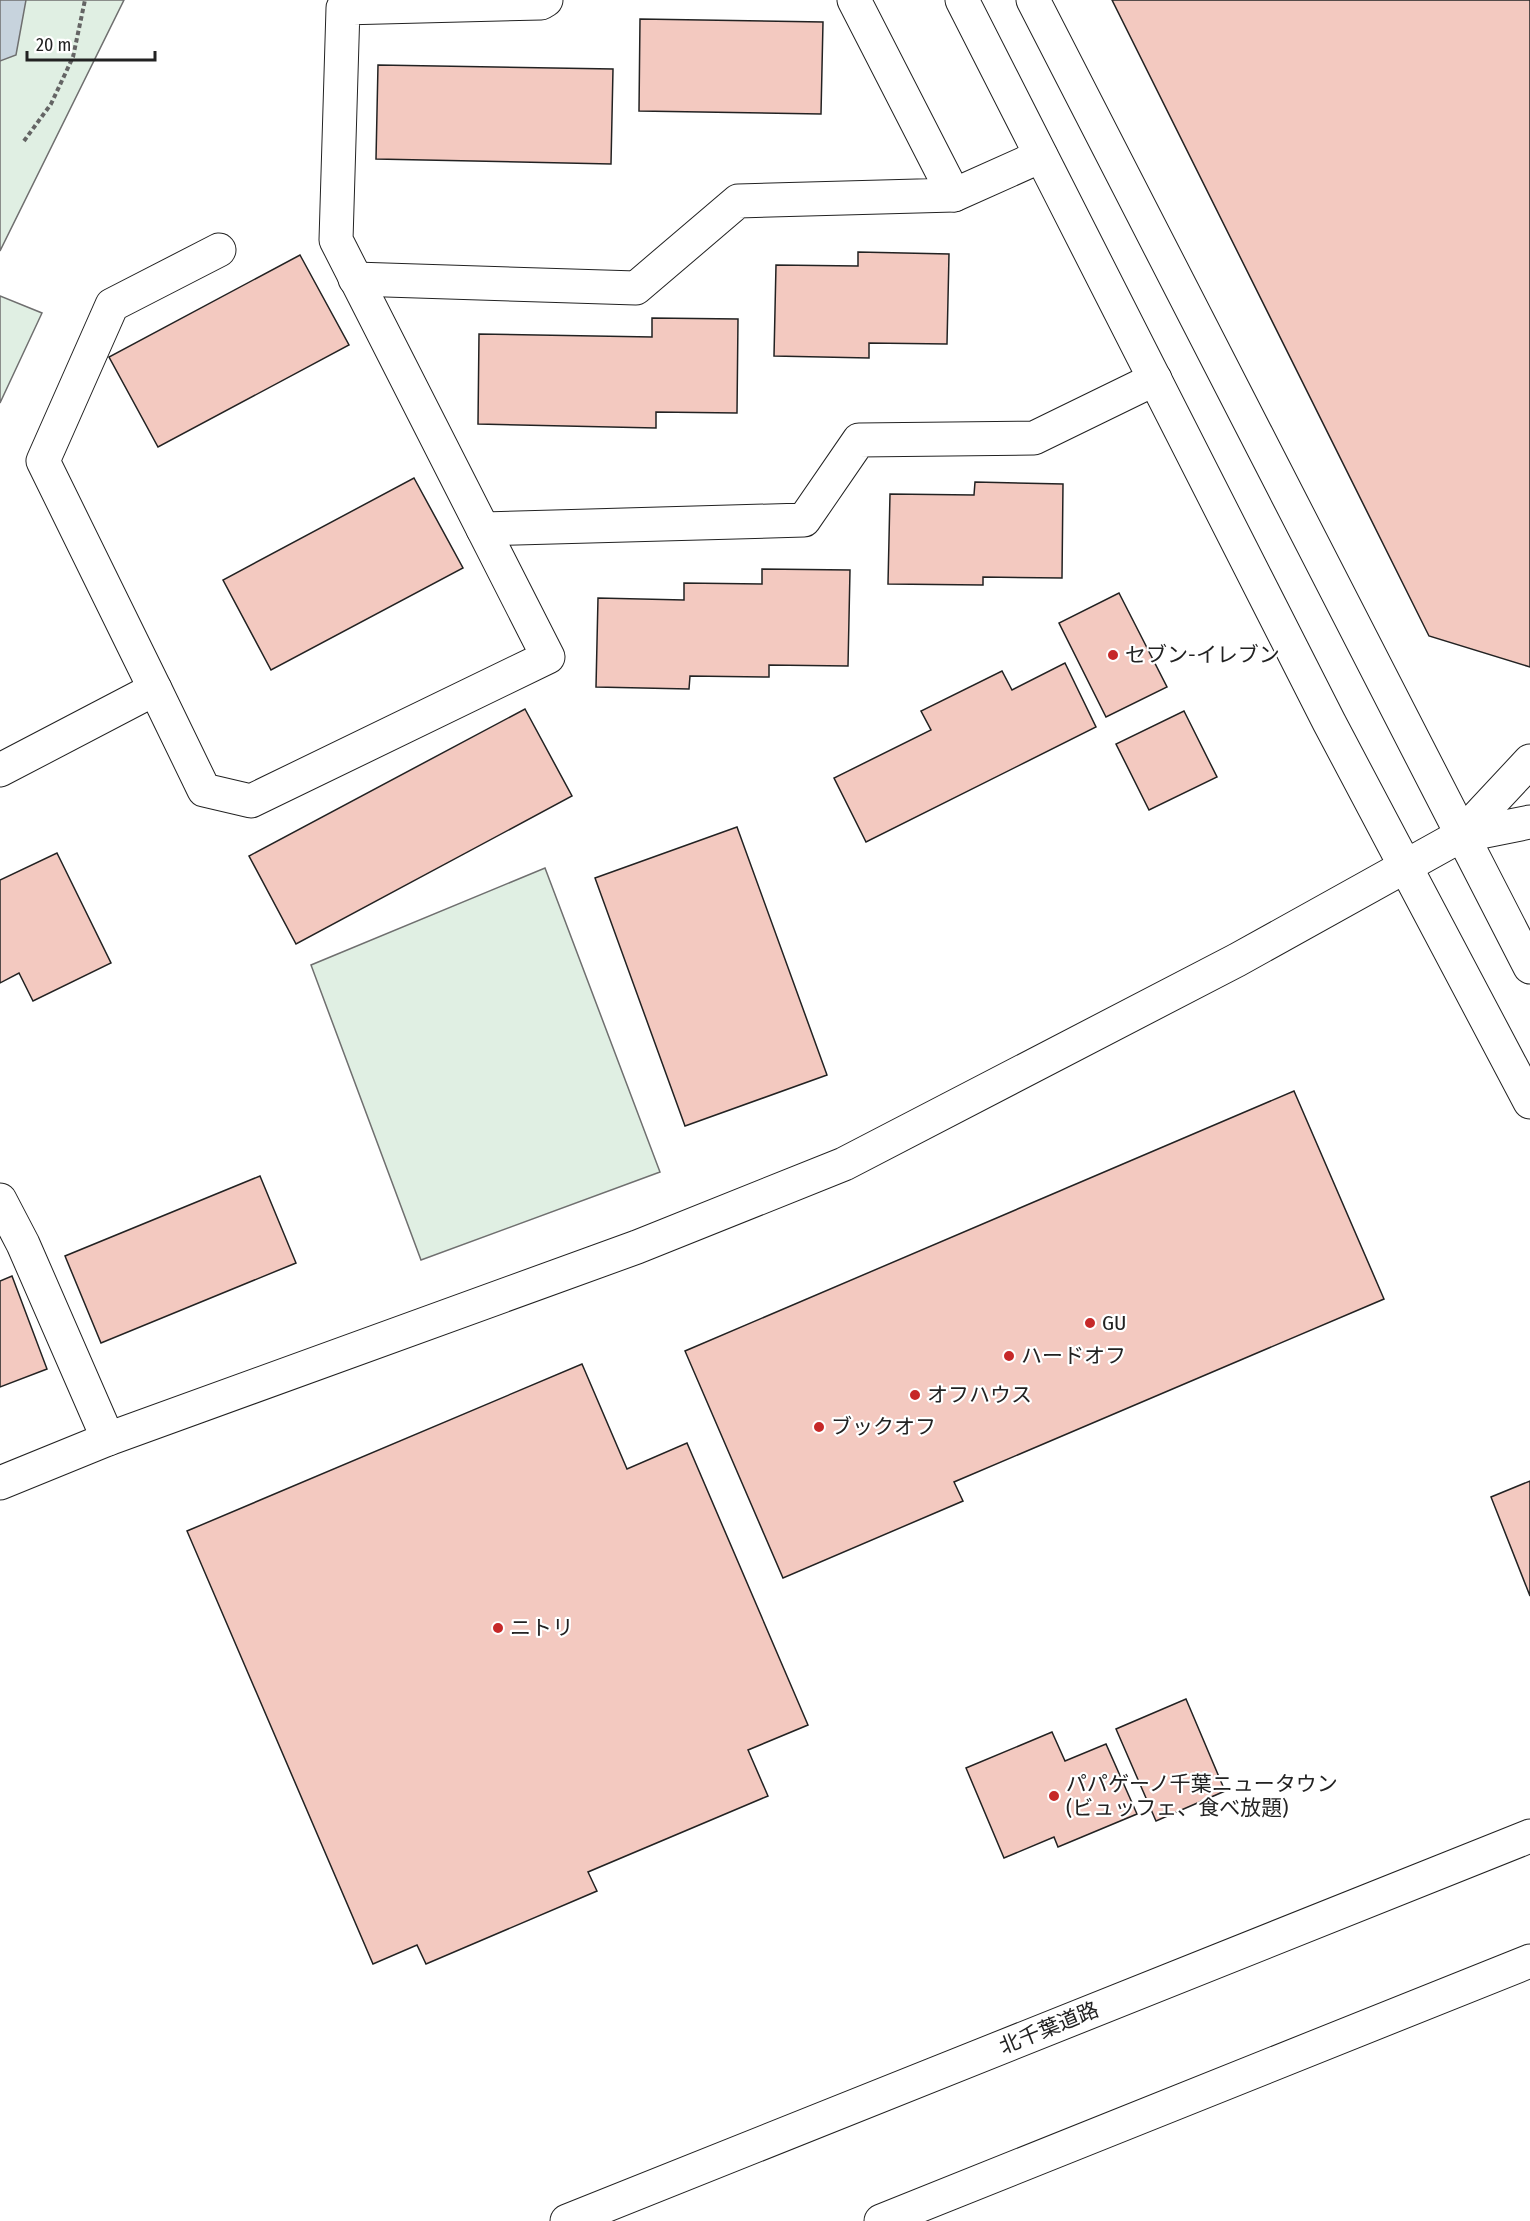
<svg xmlns="http://www.w3.org/2000/svg" width="1530" height="2221" viewBox="0 0 1530 2221" font-family="'Fira Sans Condensed','Noto Sans JP',sans-serif">
<rect width="100%" height="100%" fill="#fff"/>
<g fill="#e0efe3" stroke="#6f6f6f" stroke-width="1.5">
<path d="M0,0H124L0,251Z"/>
<path d="M0,296L42,313L0,403Z"/>
<path d="M545,868L660,1172L421,1260L311,965Z"/>
</g>
<path fill="#c7d3dd" stroke="#6f6f6f" stroke-width="1.5" d="M0,0H26L16,55L0,61Z"/>
<g fill="#f3c9c0" stroke="#222" stroke-width="1.5">
<path d="M1112,0H1530V667L1429,636Z"/>
<path d="M640,19L823,22L821,114L639,111Z"/>
<path d="M378,65L613,69L611,164L376,159Z"/>
<path d="M858,252L949,254L947,344L869,343V358L774,356L776,265L858,266Z"/>
<path d="M300,255L349,345L158,447L109,357Z"/>
<path d="M652,318L738,319L737,413L656,412V428L478,424L479,334L652,337Z"/>
<path d="M414,478L463,568L271,670L223,580Z"/>
<path d="M975,482L1063,484L1062,578L983,577V585L888,584L890,494L974,495Z"/>
<path d="M762,569L850,570L848,666L769,665V677L690,676L689,689L596,687L598,598L684,600V583L762,584Z"/>
<path d="M1119,593L1167,687L1106,717L1059,623Z"/>
<path d="M1065,663L1096,727L866,842L834,778L931,730L921,711L1002,671L1012,690Z"/>
<path d="M525,709L572,796L296,944L249,856Z"/>
<path d="M1184,711L1217,777L1149,810L1116,744Z"/>
<path d="M737,827L827,1075L685,1126L595,878Z"/>
<path d="M57,853L111,963L33,1001L19,973L0,983V880Z"/>
<path d="M1294,1091L1384,1299L954,1482L963,1501L783,1578L685,1351Z"/>
<path d="M260,1176L296,1263L101,1343L65,1256Z"/>
<path d="M12,1276L47,1369L0,1387V1281Z"/>
<path d="M582,1364L627,1469L687,1443L808,1725L748,1750L768,1796L588,1872L597,1891L426,1964L417,1945L373,1964L187,1531Z"/>
<path d="M1530,1481V1596L1491,1497Z"/>
<path d="M1186,1699L1225,1791L1156,1821L1116,1729Z"/>
<path d="M1052,1732L1065,1761L1106,1744L1137,1814L1058,1847L1054,1837L1004,1858L966,1768Z"/>
</g>
<g fill="none" stroke-linecap="round" stroke-linejoin="round">
<defs>
<g id="minor">
<path d="M954,195L1041,156"/>
<path d="M355,279L636,288L738,201L954,195L854,0"/>
<path d="M483,529L804,520L859,440L1034,438L1155,379"/>
<path d="M155,689L204,790L251,801L548,657L336,240L343,8L541,3L546,0"/>
<path d="M0,770L155,689L43,461L112,305L219,250"/>
<path d="M0,1200L23,1244L108,1439"/>
</g>
<g id="tertiary">
<path d="M962,0L1329,722L1530,1102"/>
<path d="M1033,0L1530,967"/>
<path d="M1460,836L1530,761"/>
<path d="M0,1483L108,1439L637,1247L844,1164L1237,960L1460,836L1530,822"/>
</g>
<g id="trunk">
<path d="M567,2221L1530,1836"/>
<path d="M881,2221L1530,1961"/>
</g>
</defs>
<use href="#minor" stroke="#222" stroke-width="35"/>
<use href="#tertiary" stroke="#222" stroke-width="35"/>
<use href="#trunk" stroke="#222" stroke-width="35"/>
<path stroke="#646464" stroke-width="4" stroke-dasharray="4.5 3" stroke-linecap="butt" d="M24,141L51,104L73,57L85,0"/>
<use href="#minor" stroke="#fff" stroke-width="33"/>
<use href="#tertiary" stroke="#fff" stroke-width="33"/>
<use href="#trunk" stroke="#fff" stroke-width="33"/>
</g>
<g fill="#c62828" stroke="#fff" stroke-width="2">
<circle cx="1113" cy="655" r="6"/>
<circle cx="1090" cy="1323" r="6"/>
<circle cx="1009" cy="1356" r="6"/>
<circle cx="915" cy="1395" r="6"/>
<circle cx="819" cy="1427" r="6"/>
<circle cx="498" cy="1628" r="6"/>
<circle cx="1054" cy="1796" r="6"/>
</g>
<g text-anchor="middle" dominant-baseline="central" stroke-width="4.5" stroke-linejoin="round" paint-order="stroke">
<g font-size="21" fill="#222" stroke="#fff" text-anchor="start">
<text x="1125" y="655">セブン-イレブン</text>
<text x="1102" y="1323">GU</text>
<text x="1021" y="1356">ハードオフ</text>
<text x="927" y="1395">オフハウス</text>
<text x="831" y="1427">ブックオフ</text>
<text x="510" y="1628">ニトリ</text>
<text x="1066" y="1784">パパゲーノ千葉ニュータウン<tspan x="1066" dy="24">(ビュッフェ、食べ放題)</tspan></text>
</g>
<g font-size="21" fill="#222" stroke="#fff">
<text transform="translate(1049 2028) rotate(-22)">北千葉道路</text>
</g>
</g>
<path d="M27 51v9h128v-9" fill="none" stroke="#222222" stroke-width="3"/>
<text x="36" y="51" font-size="18" fill="#222222" stroke="#ffffff" stroke-width="4.5" paint-order="stroke">20 m</text>
</svg>
